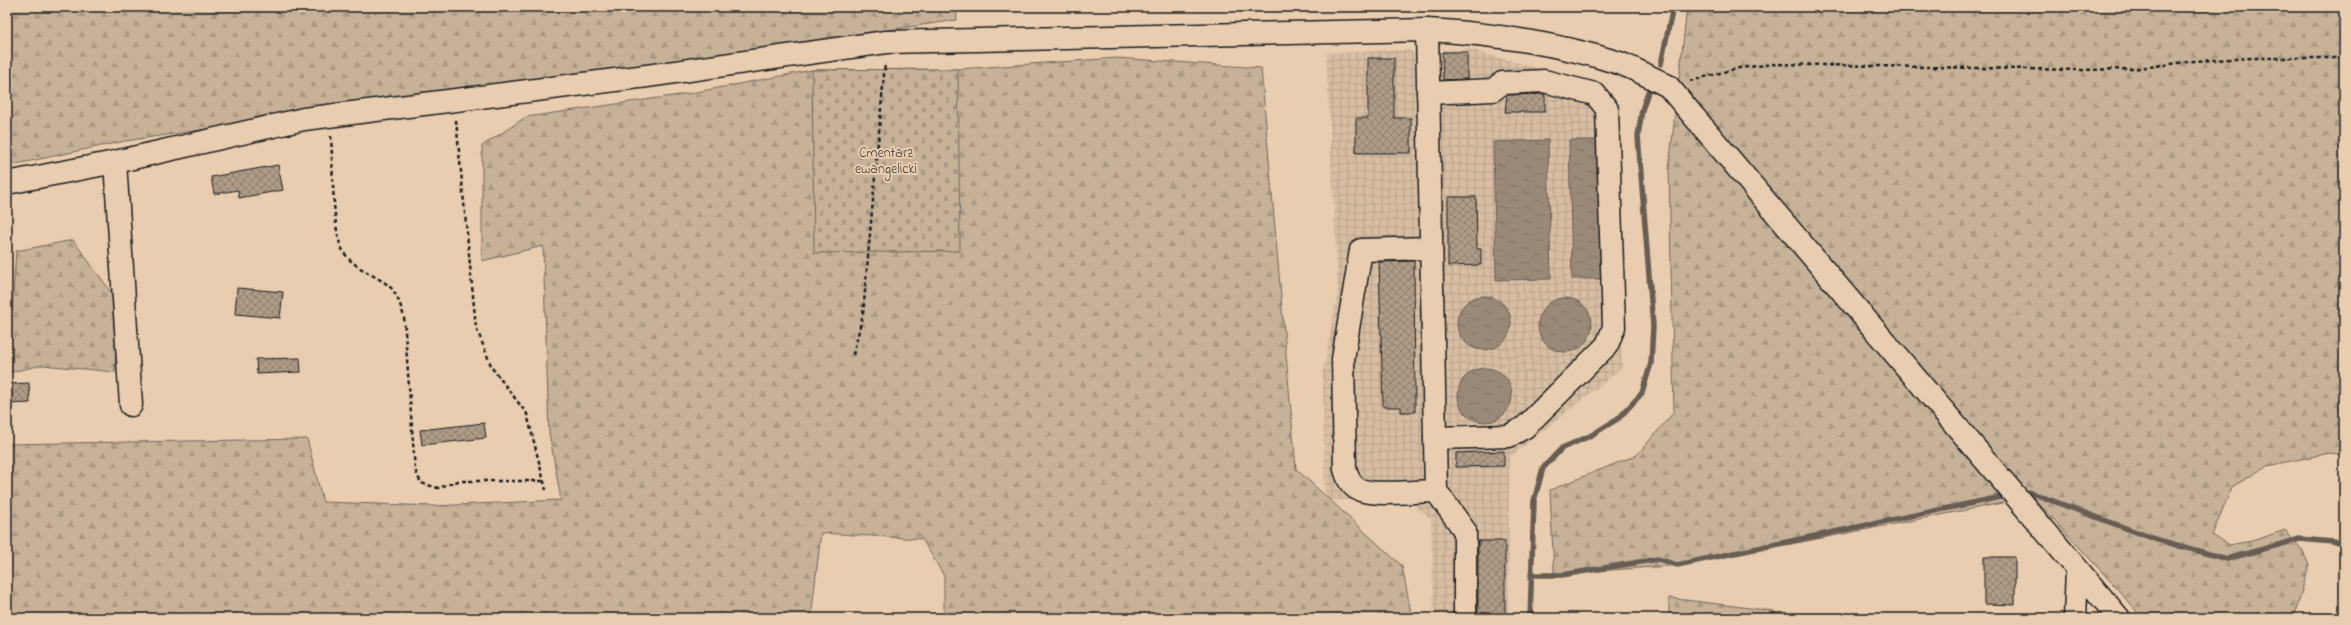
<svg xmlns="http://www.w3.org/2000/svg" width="2351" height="625" viewBox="0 0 2351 625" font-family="'Indie Flower',sans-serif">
<defs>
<pattern id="industrial-grid" width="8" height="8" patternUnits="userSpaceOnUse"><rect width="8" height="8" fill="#d8bea4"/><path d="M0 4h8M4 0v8" fill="none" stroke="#b9a38d"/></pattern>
<pattern id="forest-firs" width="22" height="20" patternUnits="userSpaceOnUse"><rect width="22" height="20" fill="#c7b198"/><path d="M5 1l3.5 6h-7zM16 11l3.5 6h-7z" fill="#aa9882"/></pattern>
<pattern id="cemetery-stones" width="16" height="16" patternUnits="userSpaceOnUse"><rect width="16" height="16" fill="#c7b198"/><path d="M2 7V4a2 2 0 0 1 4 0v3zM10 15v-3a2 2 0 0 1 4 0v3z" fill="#aa9882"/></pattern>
<pattern id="water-ripples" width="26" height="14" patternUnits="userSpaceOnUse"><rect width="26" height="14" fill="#9b8978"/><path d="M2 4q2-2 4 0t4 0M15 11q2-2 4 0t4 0" fill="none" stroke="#7e6f62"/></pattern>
<pattern id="building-cross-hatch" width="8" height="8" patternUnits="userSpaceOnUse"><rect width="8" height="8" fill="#b09c87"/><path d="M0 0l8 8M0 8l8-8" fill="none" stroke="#8e7e6e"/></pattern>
</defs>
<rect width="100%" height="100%" fill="#e9cdb0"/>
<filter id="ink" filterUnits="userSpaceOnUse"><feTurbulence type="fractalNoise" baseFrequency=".025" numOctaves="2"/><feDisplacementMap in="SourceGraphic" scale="8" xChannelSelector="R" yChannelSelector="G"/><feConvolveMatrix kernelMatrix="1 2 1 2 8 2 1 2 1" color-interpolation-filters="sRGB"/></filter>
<g filter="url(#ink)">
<path fill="url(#industrial-grid)" d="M1469,49L1604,87L1614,110L1622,368L1509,458L1508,618H1434L1431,519L1407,499L1325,500L1323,373L1338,291L1326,53L1409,50L1418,56L1419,63L1439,62L1443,50Z"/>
<g fill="url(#forest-firs)" stroke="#72665a">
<path d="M7,7H956L957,20L125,141L7,166Z"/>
<path d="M1687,7H2344V455L2330,453L2267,466L2232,487L2212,535L2229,545L2252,541L2285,530L2304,554L2309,565L2294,618H2142L2113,584L2033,497L1683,565L1554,574L1550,490L1637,455L1674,412L1669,168Z"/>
<path d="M1117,58L1261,68L1296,469L1402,566L1412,618H944V576L922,539L821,533L811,618H7V444L307,439L323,502L434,506L561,500L549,432L543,246L482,261V146L526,117L686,94L812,70L958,69Z"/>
<path d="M73,240L117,300L115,372L42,365L7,373V312L12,311L16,251Z"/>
<path d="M1669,598L1774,611L1776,618H1669Z"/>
</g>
<path fill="url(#cemetery-stones)" stroke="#72665a" d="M958,69L960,251L814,253L812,70Z"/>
<g fill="url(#water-ripples)" stroke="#685d53">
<path d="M1548,140L1551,279L1496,280L1493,142Z"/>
<path d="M1569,140H1606L1609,279H1572Z"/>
<circle cx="1484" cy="323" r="27"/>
<circle cx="1565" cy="325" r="27"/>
<circle cx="1485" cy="395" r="27"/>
</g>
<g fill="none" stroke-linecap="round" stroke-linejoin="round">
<g stroke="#685d53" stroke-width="5.5">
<path d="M1661,64L1673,7"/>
<path d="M2029,492L2155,539L2227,559L2300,539L2344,543"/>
<path d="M1531,575H1562L1658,559L1677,565L2001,497"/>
<path d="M1530,618L1534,501L1543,468L1562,448L1590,436L1619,418L1642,393L1651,363L1653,326L1638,136L1642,110L1649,89"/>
</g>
</g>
<g fill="url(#building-cross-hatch)" stroke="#1c1c1c">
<path d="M1442,52H1467V79L1443,80Z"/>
<path d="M1368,58H1394V118H1411V153H1356V118H1368Z"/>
<path d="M1545,94V112H1505L1507,95Z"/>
<path d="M278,165L283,190L239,198L238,190L214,194L211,177Z"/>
<path d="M1448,197H1476L1477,249H1481V265L1448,266Z"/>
<path d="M1414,261L1415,412H1401V407H1383L1379,262Z"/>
<path d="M237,288L283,292L280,318L235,314Z"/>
<path d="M300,358L301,372L257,374L256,359Z"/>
<path d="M29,383L30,403L7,404V384Z"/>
<path d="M484,423L486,438L422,445L420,430Z"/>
<path d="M1504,451V466L1456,467V453Z"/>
<rect x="1478" y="541" width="27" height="77"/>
<path d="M1984,557H2015V605L1984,604Z"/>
</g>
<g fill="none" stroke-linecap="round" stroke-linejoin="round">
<defs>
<g id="minor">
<path d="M1427,30L1436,491L1465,531V618"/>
<path d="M1428,93L1493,90L1502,83L1544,81L1595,94L1607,109L1614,327L1607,345L1525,427L1509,436L1435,438"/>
<path d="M115,162L131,405"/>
<path d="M7,183L115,162L304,119L647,76L886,42L1427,30C1487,33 1561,44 1619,63C1636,69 1652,78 1668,86L2119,618"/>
<path d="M1430,248L1361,250L1343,359L1345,469C1347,476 1349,483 1356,488C1370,497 1418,491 1436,491"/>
<path d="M2075,618L2077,570"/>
</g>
</defs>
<use href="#minor" stroke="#1c1c1c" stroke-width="25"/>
<g stroke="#1c1c1c" stroke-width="2.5" stroke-dasharray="4 3" stroke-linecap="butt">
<path d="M1690,81L1739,68L1775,64L2078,70L2132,69L2194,61L2252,58H2344"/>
<path d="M456,120L476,327L492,368L527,414L546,490"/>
<path d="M331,136C333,163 332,228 342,249C351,267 373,274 388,285C397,292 401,307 404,317L415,470L421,483L438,488L458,481H544"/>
<path d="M853,355L863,314L885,63"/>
</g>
<use href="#minor" stroke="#e9cdb0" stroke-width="22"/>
</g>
</g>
<g text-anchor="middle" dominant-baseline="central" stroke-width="4" stroke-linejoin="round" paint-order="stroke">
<g font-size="14" fill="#47413b" stroke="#e9cdb0">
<text x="886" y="153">Cmentarz<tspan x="886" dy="16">ewangelicki</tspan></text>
</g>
</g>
<rect width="2351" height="625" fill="none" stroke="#e9cdb0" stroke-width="24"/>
<rect x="12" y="12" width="2327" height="601" fill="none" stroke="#1c1c1c" stroke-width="1.5" filter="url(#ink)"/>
</svg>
